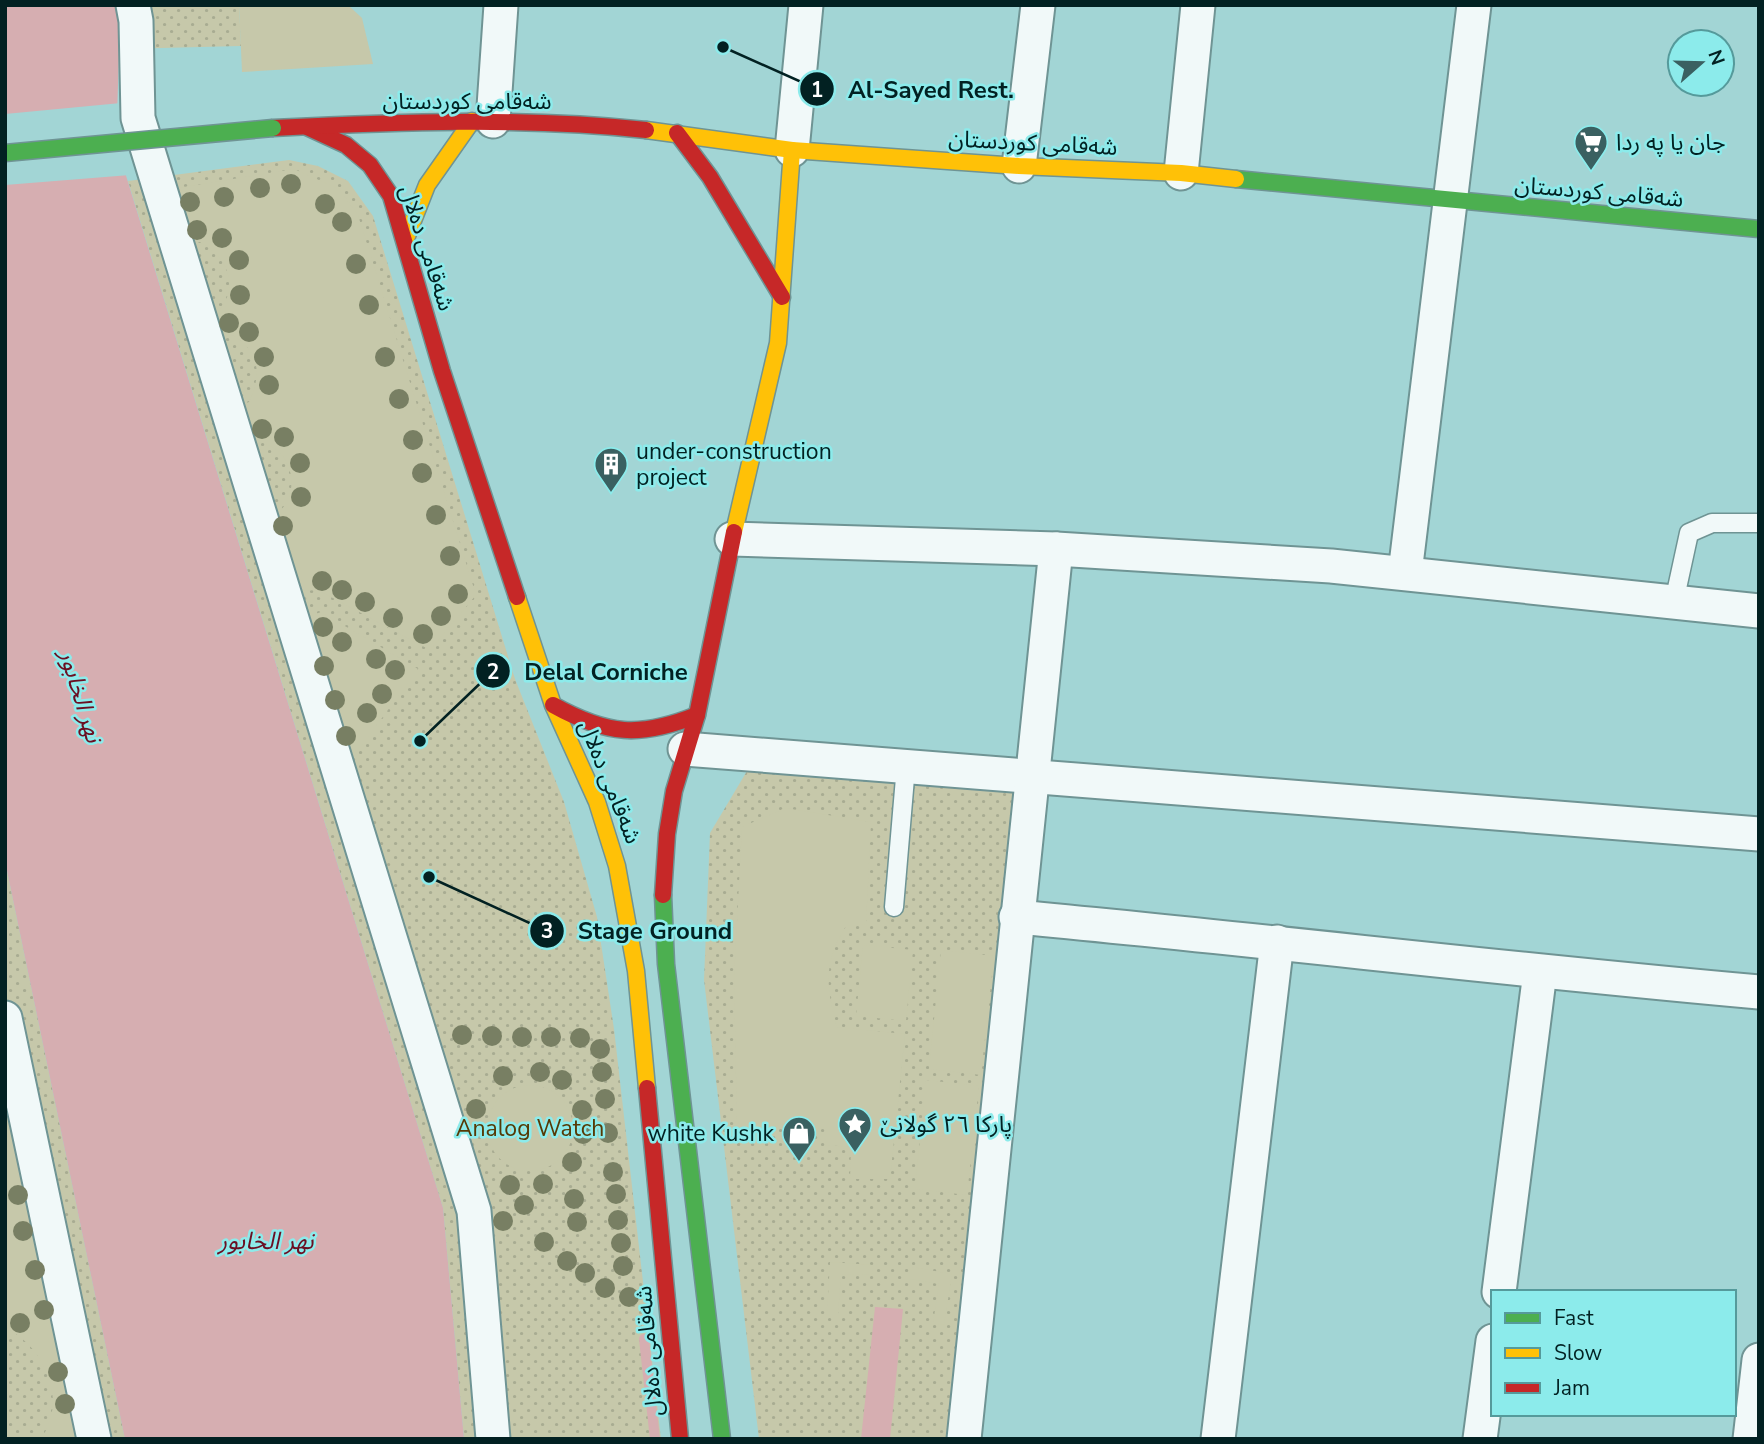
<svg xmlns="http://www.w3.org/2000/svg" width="1764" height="1444" viewBox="0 0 1764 1444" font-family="'Nunito Sans','Noto Sans Arabic',sans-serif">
<defs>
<pattern id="grass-dots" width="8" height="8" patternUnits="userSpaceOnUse" patternTransform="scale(1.75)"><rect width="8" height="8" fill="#c6c8aa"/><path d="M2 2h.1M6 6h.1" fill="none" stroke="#a8ac92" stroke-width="1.8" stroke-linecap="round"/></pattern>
</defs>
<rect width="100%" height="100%" fill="#a2d5d5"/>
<g fill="url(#grass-dots)">
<path d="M115,5H239L241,46L122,49Z"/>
<path d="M289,160L318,166L348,181L373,216L515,679L564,802L597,917L614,1029L661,1439H464L443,1208L128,181Z"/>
<path d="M750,766L1018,793L957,1439H759L704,980L710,833Z"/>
<path d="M5,861L125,1439H5Z"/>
</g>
<g fill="#c6c8aa">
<path d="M239,5H348L362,18L373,64L242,72Z"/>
<path d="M294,169L339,189L358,215L476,595L430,650L318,590L295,591L272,516C297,504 297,467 277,450C273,447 266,444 262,442L250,446L238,406L249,402C263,372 259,349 228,333L216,337L209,314L220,310C223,304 229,296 229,289C231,267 217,251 200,242L187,245L171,189Z"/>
<path d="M321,612L418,669L346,767L299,620Z"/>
<path d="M785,808L871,822L866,924L846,926C823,962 826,987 837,1027L905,1034L890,1179H850L851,1147L825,1145V1129L748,1128L737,1123L734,978L742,827Z"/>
<path d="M863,945L913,950L906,1021L856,1016Z"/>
<path d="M941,950L994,956L981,1075L929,1069Z"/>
<path d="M5,1057L87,1439H42C47,1428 53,1415 53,1402C53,1373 32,1339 5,1328Z"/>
<path d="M926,1080L979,1086L967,1195L915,1189Z"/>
<circle cx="530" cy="1128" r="43"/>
<path d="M830,1262L873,1265L872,1275L841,1274L838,1314H827Z"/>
<path d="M912,1267L952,1274L944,1325L933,1323L939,1284L910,1279Z"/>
</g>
<g fill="#d6aeb1">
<path d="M5,5H115L120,27L116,143L443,1208L464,1439H125L5,861Z"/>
<path d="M875,1307L903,1309L890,1439H861Z"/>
</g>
<path fill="#a2d5d5" d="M121,103L120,142L130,175L5,185V114Z"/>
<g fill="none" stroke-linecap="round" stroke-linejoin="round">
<path stroke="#d6aeb1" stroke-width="10" d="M644,1339L655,1439"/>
<defs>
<g id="lane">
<path d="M1674,602L1689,533L1712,523H1759"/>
<path d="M894,907L906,766"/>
</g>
<g id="street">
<path d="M133,5L136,21L138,118L474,1211L493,1439"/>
<path d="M493,121L501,5"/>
<path d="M792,150L806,5"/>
<path d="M1019,166L1038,5"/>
<path d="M1181,173L1198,5"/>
<path d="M732,539L1056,549L1331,566L1759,611"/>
<path d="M1405,573L1474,5"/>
<path d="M685,749L1759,834"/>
<path d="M1016,917C1264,940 1511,970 1759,992"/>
<path d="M5,1018L94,1439"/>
<path d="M1499,1292L1540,972"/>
<path d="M964,1439L1056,549"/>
<path d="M1218,1439L1277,942"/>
<path d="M1480,1439L1493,1341"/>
<path d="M1750,1439L1759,1360"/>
</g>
<g id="fast">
<path d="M1236,179L1759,229"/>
<path d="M663,895L666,964L722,1439"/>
</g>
<g id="slow">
<path d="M646,130L792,150L778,343L734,532"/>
<path d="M792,150L1019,166L1181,173L1236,179"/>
<path d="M405,241L427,185L472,121"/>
<path d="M517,597L553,705L597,802L617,866L636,971L647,1088"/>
</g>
<g id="jam">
<path d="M307,127L346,145L370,165L391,196L442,371L517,597"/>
<path d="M273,128C398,122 521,117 646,130"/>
<path d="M677,133L710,177L782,297"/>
<path d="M553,705C607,735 640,738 697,715"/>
<path d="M663,895L667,834L674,791L697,715L734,532"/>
<path d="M647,1088L680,1439"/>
</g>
</defs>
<use href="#lane" stroke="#6f9494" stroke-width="21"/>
<use href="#street" stroke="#6f9494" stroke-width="37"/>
<use href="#fast" stroke="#6f9494" stroke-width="19"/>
<use href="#slow" stroke="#6f9494" stroke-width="19"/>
<use href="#jam" stroke="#6f9494" stroke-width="19"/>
<use href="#lane" stroke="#f1f9f9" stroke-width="18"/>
<use href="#street" stroke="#f1f9f9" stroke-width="33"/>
<use href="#fast" stroke="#4caf50" stroke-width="16"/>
<use href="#slow" stroke="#ffc107" stroke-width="16"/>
<use href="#jam" stroke="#c62828" stroke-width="16"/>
<defs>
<path id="fast-bridge" d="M5,153L273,128"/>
</defs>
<use href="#fast-bridge" stroke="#6f9494" stroke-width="19" stroke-linecap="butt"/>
<use href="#fast-bridge" stroke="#4caf50" stroke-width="16"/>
</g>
<g fill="#787f63">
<circle cx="291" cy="184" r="10"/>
<circle cx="260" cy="188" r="10"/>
<circle cx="224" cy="197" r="10"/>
<circle cx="190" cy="202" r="10"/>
<circle cx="325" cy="204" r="10"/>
<circle cx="342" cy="222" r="10"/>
<circle cx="197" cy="230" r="10"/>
<circle cx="222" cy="238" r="10"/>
<circle cx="239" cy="260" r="10"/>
<circle cx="356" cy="264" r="10"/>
<circle cx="240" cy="295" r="10"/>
<circle cx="369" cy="305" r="10"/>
<circle cx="229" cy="323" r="10"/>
<circle cx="249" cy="332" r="10"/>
<circle cx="264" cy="357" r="10"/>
<circle cx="385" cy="357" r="10"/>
<circle cx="269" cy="385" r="10"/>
<circle cx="399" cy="399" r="10"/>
<circle cx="262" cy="429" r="10"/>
<circle cx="284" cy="437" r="10"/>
<circle cx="413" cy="440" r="10"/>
<circle cx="300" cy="463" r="10"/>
<circle cx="422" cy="473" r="10"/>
<circle cx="301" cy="497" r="10"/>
<circle cx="436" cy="515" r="10"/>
<circle cx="283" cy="526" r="10"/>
<circle cx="450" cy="556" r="10"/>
<circle cx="322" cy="581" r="10"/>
<circle cx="342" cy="590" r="10"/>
<circle cx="458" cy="594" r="10"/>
<circle cx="365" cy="602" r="10"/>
<circle cx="441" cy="616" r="10"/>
<circle cx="393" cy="618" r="10"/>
<circle cx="323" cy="627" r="10"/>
<circle cx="423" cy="634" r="10"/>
<circle cx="342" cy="642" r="10"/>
<circle cx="376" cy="659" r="10"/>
<circle cx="324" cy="666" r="10"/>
<circle cx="395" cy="670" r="10"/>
<circle cx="382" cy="694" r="10"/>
<circle cx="335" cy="700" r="10"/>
<circle cx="367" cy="713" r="10"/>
<circle cx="346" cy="736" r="10"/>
<circle cx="462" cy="1035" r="10"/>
<circle cx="492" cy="1036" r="10"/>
<circle cx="522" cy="1037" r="10"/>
<circle cx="551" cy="1037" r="10"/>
<circle cx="580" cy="1038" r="10"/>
<circle cx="600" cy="1049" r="10"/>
<circle cx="540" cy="1072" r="10"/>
<circle cx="602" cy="1072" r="10"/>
<circle cx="503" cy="1076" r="10"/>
<circle cx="562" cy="1080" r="10"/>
<circle cx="605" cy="1099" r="10"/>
<circle cx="476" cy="1109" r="10"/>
<circle cx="582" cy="1110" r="10"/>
<circle cx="608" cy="1133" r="10"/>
<circle cx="583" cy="1134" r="10"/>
<circle cx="572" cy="1162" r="10"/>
<circle cx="613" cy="1172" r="10"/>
<circle cx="543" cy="1184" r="10"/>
<circle cx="510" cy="1185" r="10"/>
<circle cx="616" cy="1194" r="10"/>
<circle cx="18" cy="1195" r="10"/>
<circle cx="574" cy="1199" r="10"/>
<circle cx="524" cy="1205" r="10"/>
<circle cx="618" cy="1220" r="10"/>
<circle cx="503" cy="1221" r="10"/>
<circle cx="577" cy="1222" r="10"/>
<circle cx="23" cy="1231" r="10"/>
<circle cx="544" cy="1242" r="10"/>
<circle cx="621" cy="1243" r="10"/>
<circle cx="567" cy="1261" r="10"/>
<circle cx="623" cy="1266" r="10"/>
<circle cx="35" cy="1270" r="10"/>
<circle cx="585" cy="1273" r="10"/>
<circle cx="605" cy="1288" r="10"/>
<circle cx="629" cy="1297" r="10"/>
<circle cx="44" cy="1310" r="10"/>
<circle cx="20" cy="1323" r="10"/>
<circle cx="58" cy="1372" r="10"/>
<circle cx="65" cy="1404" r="10"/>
</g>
<defs>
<symbol id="supermarket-pin" viewBox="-11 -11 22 30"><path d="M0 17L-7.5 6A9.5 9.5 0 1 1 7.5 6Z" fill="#3a6061" stroke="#8cebeb"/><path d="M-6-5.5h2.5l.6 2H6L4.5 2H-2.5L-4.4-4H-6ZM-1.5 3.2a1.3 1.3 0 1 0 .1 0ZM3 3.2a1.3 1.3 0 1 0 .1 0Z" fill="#fff"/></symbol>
<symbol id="building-pin" viewBox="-11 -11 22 30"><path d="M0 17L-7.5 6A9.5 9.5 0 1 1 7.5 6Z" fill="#3a6061" stroke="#8cebeb"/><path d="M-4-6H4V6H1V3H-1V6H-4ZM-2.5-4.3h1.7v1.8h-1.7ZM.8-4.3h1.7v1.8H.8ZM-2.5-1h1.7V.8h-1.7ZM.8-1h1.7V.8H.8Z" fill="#fff"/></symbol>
<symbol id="sight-pin" viewBox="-11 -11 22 30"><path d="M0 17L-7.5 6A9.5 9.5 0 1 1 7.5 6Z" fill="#3a6061" stroke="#8cebeb"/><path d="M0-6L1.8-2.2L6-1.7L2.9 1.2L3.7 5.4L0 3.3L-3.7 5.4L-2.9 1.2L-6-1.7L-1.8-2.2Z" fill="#fff"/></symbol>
<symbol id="shop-pin" viewBox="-11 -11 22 30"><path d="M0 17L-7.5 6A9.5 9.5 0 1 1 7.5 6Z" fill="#3a6061" stroke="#8cebeb"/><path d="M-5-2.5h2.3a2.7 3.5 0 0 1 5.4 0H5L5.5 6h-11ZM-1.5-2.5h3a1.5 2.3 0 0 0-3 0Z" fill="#fff"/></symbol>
</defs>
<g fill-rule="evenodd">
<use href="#supermarket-pin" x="1572" y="123" width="38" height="52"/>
<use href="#building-pin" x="592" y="445" width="38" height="52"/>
<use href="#sight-pin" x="836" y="1105" width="38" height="52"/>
<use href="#shop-pin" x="780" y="1114" width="38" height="52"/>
</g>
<g text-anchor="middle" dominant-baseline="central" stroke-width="5" stroke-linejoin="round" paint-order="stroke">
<g font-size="23" fill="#022122" stroke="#8cebeb">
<text x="467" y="101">شەقامی کوردستان</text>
<text transform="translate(1033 143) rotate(3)">شەقامی کوردستان</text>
<text transform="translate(1599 192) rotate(5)">شەقامی کوردستان</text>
<text transform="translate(427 248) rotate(72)">شەقامی دەلال</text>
<text transform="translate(610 782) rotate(68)">شەقامی دەلال</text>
<text transform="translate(649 1351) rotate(-95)">شەقامی دەلال</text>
</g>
<g font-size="23" fill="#022122" stroke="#8cebeb" text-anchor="start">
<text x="1616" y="142">جان يا په ردا</text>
<text x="636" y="451">under-construction<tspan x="636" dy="26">project</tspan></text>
<text x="880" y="1124">پارکا ٢٦ گولانێ</text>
<text x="774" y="1133" text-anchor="end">white Kushk</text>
</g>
<g font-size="23" fill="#563905" stroke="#8cebeb">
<text x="530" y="1128">Analog Watch</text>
</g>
<g font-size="24" font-style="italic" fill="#6b0f22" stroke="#8cebeb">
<text transform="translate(81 696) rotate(73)">نهر الخابور</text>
<text x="266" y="1241">نهر الخابور</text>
</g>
</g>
<path fill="none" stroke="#022122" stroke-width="2.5" d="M723 47L817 89M420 741L493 671M429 877L547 931"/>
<g fill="#022122" stroke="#8cebeb" stroke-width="2.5">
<circle cx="723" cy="47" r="7"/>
<circle cx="420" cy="741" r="7"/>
<circle cx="429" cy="877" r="7"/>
<circle cx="817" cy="89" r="18"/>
<circle cx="493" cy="671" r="18"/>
<circle cx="547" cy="931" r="18"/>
</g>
<g font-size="21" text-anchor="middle" font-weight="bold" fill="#fff">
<text x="817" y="97">1</text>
<text x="493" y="679">2</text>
<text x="547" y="938">3</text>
</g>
<g font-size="24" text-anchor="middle" font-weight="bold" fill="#022122" stroke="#8cebeb" stroke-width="5" stroke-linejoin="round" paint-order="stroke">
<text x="931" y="98">Al-Sayed Rest.</text>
<text x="606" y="680">Delal Corniche</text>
<text x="655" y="939">Stage Ground</text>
</g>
<rect width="1764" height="1444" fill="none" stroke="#022122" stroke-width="14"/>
<rect x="1491" y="1290" width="245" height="126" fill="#8cebeb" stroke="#559a9b" stroke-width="2"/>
<rect x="1505" y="1313" width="35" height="10" fill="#4caf50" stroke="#559a9b" stroke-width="2"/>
<text x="1554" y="1325" font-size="21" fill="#022122">Fast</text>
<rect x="1505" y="1348" width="35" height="10" fill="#ffc107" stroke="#559a9b" stroke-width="2"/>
<text x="1554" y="1360" font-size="21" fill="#022122">Slow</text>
<rect x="1505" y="1383" width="35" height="10" fill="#c62828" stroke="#559a9b" stroke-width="2"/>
<text x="1554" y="1395" font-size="21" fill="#022122">Jam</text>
<g transform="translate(1701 63) rotate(70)"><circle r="33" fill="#8cebeb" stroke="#559a9b" stroke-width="2"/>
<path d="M0-5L12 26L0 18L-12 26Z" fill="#3a6061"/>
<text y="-10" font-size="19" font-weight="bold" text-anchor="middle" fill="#022122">N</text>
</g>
</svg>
